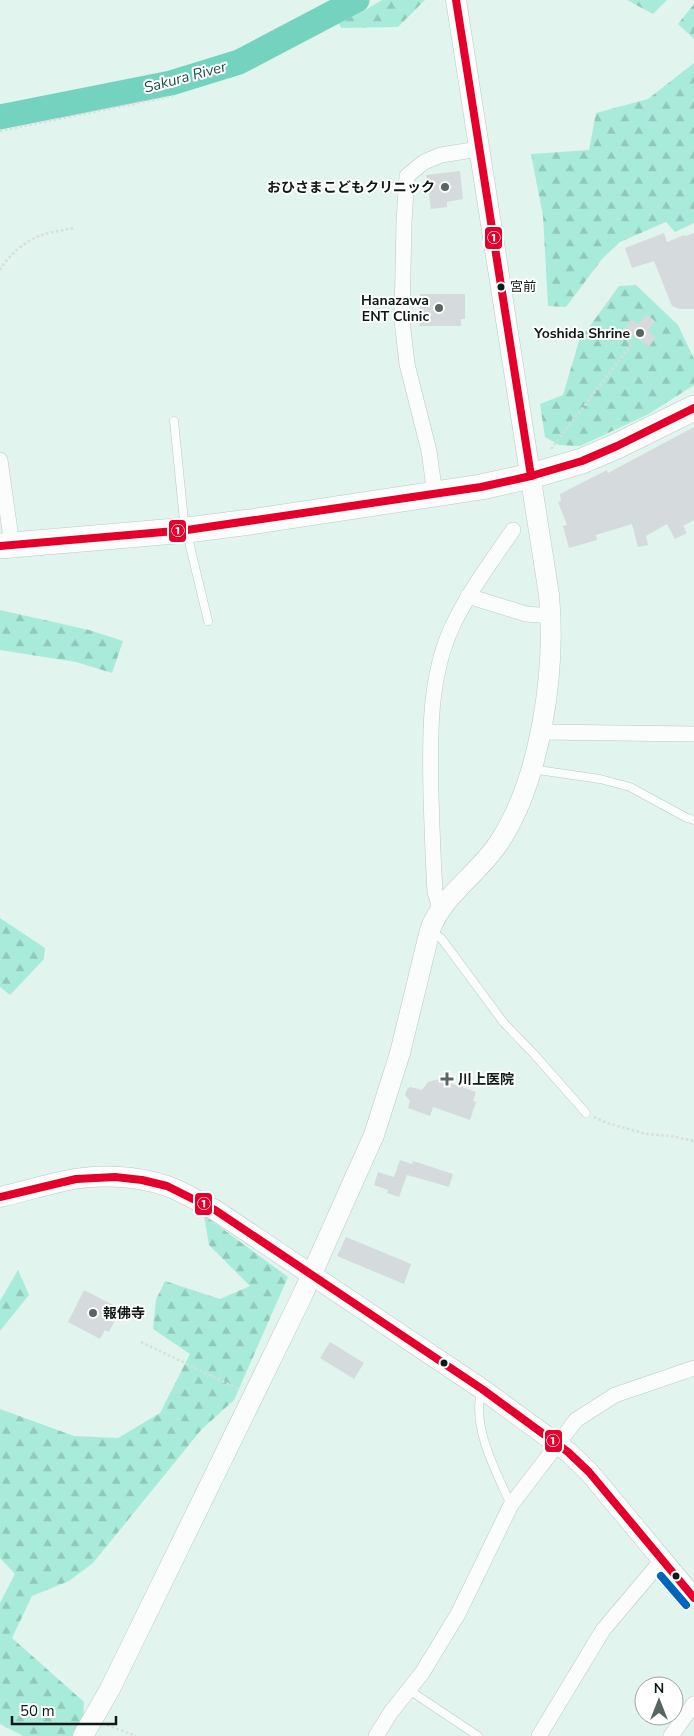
<svg xmlns="http://www.w3.org/2000/svg" width="694" height="1736" viewBox="0 0 694 1736" font-family="'Nunito Sans','Noto Sans JP',sans-serif">
<defs>
<pattern id="forest-firs" width="22" height="20" patternUnits="userSpaceOnUse" patternTransform="scale(1.25)"><rect width="22" height="20" fill="#a9ebda"/><path d="M5 1l3.5 6h-7zM16 11l3.5 6h-7z" fill="#90c9ba"/></pattern>
</defs>
<rect width="100%" height="100%" fill="#e2f4ee"/>
<g fill="url(#forest-firs)">
<path d="M382,0H425L398,27L341,28L339,23L367,9Z"/>
<path d="M627,0H667L653,14Z"/>
<path d="M694,4V39L678,24Z"/>
<path d="M694,63V223L675,232L666,222L620,242L602,259L566,307L548,306L543,216L531,154L589,150L596,113L648,99Z"/>
<path d="M636,285L678,325L694,359V385L647,415L580,446L559,445L545,437L540,404L563,395L579,341L619,286Z"/>
<path d="M0,610L89,630L123,641L112,673L76,662L0,650Z"/>
<path d="M0,918L45,948L44,959L10,995L0,987Z"/>
<path d="M204,1215L288,1277L234,1400L201,1430L93,1563L69,1581L32,1596L12,1638L84,1702L83,1722L72,1736H23L0,1724V1603L15,1574L0,1558V1409L74,1436L118,1438L160,1413L190,1354L153,1329L156,1300L165,1281L220,1299L250,1286L209,1245Z"/>
<path d="M18,1270L29,1295L0,1331V1301Z"/>
</g>
<g fill="none" stroke-linecap="round" stroke-linejoin="round">
<path stroke="#74d3be" stroke-width="25" d="M0,117L171,83L239,62L357,0"/>
</g>
<g fill="#d5dadc">
<path d="M460,171L463,199L447,202V207L431,209L426,175Z"/>
<path d="M664,233L667,242L684,235L686,236L694,233V309H680L672,306L654,261L632,268L625,248Z"/>
<path d="M420,294H465V319H461V326H420Z"/>
<path d="M646,314L655,321L648,331L656,337L649,347L624,329L632,319L638,324Z"/>
<path d="M694,427V520L683,526L687,533L675,539L667,524L646,536L648,545L638,547L632,524L596,535L597,540L569,548L563,526L567,525L558,502L561,501L560,494L607,470L608,473Z"/>
<path d="M439,1079L476,1092L473,1101L476,1102L470,1120L433,1107L430,1116L408,1108L410,1101L405,1095L407,1089L410,1087L422,1090L428,1082Z"/>
<path d="M400,1160L412,1164L413,1161L453,1174L449,1187L407,1175L399,1197L387,1193L388,1190L374,1185L378,1172L394,1177Z"/>
<path d="M346,1237L411,1264L404,1284L337,1256Z"/>
<path d="M84,1290L117,1307L111,1318L115,1320L109,1332L105,1330L100,1339L68,1322Z"/>
<path d="M330,1342L364,1363L354,1379L320,1358Z"/>
</g>
<g fill="none" stroke-linecap="round" stroke-linejoin="round">
<defs>
<g id="service">
<path d="M174,421L184,521L208,621"/>
<path d="M531,769L600,779L630,787L687,818L694,820"/>
<path d="M430,931L441,938L504,1023L533,1053L586,1113"/>
<path d="M481,1391C472,1429 496,1471 511,1505"/>
<path d="M409,1690L478,1736"/>
</g>
<g id="minor">
<path d="M0,460L12,545"/>
<path d="M435,495L429,451L407,364L402,320L404,221L407,176L424,162L441,155L479,149"/>
<path d="M468,596L526,614L551,616"/>
<path d="M540,732L694,734"/>
<path d="M440,908L435,892C433,860 432,828 431,796C430,740 428,679 452,627C468,593 491,562 513,530"/>
<path d="M376,1736L391,1712L422,1673L458,1614L511,1505L576,1420L615,1395L694,1368"/>
<path d="M539,1736L603,1630L662,1560"/>
<path d="M671,1736L694,1704"/>
</g>
<g id="tertiary">
<path d="M0,1197C21,1192 42,1186 64,1181C96,1174 135,1175 167,1186C184,1192 199,1202 215,1210L482,1389L568,1452L589,1472L694,1598"/>
<path d="M83,1736L110,1689L302,1296L374,1135L400,1053L430,930C443,895 477,875 498,844C541,780 556,671 549,595L456,0"/>
</g>
<path id="primary" d="M0,546L187,530L250,522L481,487L531,476L582,461L617,446L694,408"/>
</defs>
<use href="#service" stroke="#bac9c4" stroke-width="9"/>
<use href="#minor" stroke="#bac9c4" stroke-width="16"/>
<use href="#tertiary" stroke="#bac9c4" stroke-width="21"/>
<use href="#primary" stroke="#bac9c4" stroke-width="26"/>
<g stroke="#d8dedc" stroke-width="2.5" stroke-dasharray="2.5 2.5" stroke-linecap="butt">
<path d="M0,131L173,96"/>
<path d="M0,270C8,256 24,242 39,236C50,232 63,230 75,228"/>
<path d="M551,449L631,345"/>
<path d="M594,1117L607,1123L647,1134L671,1136L694,1141"/>
<path d="M141,1342L239,1389"/>
<path d="M107,1725L136,1736"/>
</g>
<use href="#service" stroke="#fbfdfc" stroke-width="8"/>
<use href="#minor" stroke="#fbfdfc" stroke-width="15"/>
<use href="#tertiary" stroke="#fbfdfc" stroke-width="20"/>
<use href="#primary" stroke="#fbfdfc" stroke-width="25"/>
<defs>
<g id="bus-1">
<path d="M456,0L531,476"/>
<path d="M0,546L187,530L481,487L531,476L582,461L617,446L694,408"/>
<path d="M0,1197L76,1179L115,1177L142,1180L167,1186L215,1210L482,1389L568,1452L589,1472L694,1598"/>
</g>
<path id="bus-2" d="M661,1576L686,1605"/>
</defs>
<use href="#bus-1" stroke="#fff" stroke-width="11"/>
<use href="#bus-2" stroke="#fff" stroke-width="11"/>
<use href="#bus-1" stroke="#e4002b" stroke-width="8"/>
<use href="#bus-2" stroke="#0065bd" stroke-width="8"/>
</g>
<g fill="#586662" stroke="#fff" stroke-width="2">
<circle cx="445" cy="187" r="5"/>
<circle cx="439" cy="308" r="5"/>
<circle cx="640" cy="333" r="5"/>
<path d="M444.5 1071.5h5v5h5v5h-5v5h-5v-5h-5v-5h5z"/>
<circle cx="93" cy="1313" r="5"/>
</g>
<g fill="#0e1a17" stroke="#fff" stroke-width="2">
<circle cx="501" cy="287" r="4.5"/>
<circle cx="444" cy="1363" r="4.5"/>
<circle cx="676" cy="1576" r="4.5"/>
</g>
<g text-anchor="middle" dominant-baseline="central" stroke-width="4" stroke-linejoin="round" paint-order="stroke">
<g font-size="13" fill="#0e1a17" stroke="#fff" text-anchor="start">
<text x="510" y="287">宮前</text>
</g>
<g font-size="14" font-weight="bold" fill="#0e1a17" stroke="#fff" text-anchor="end">
<text x="435" y="187">おひさまこどもクリニック</text>
<text x="429" y="300">Hanazawa<tspan x="429" dy="16">ENT Clinic</tspan></text>
<text x="630" y="333">Yoshida Shrine</text>
<text x="458" y="1079" text-anchor="start">川上医院</text>
<text x="103" y="1313" text-anchor="start">報佛寺</text>
</g>
<g font-size="15" font-style="italic" fill="#194e42" stroke="#fff">
<text transform="translate(185 77) rotate(-15)">Sakura River</text>
</g>
</g>
<g stroke="#fff" stroke-width="2">
<rect x="484" y="226" width="19" height="24" rx="5" fill="#e4002b"/>
<rect x="168" y="519" width="19" height="24" rx="5" fill="#e4002b"/>
<rect x="194" y="1192" width="19" height="24" rx="5" fill="#e4002b"/>
<rect x="544" y="1429" width="19" height="24" rx="5" fill="#e4002b"/>
</g>
<g font-size="14" text-anchor="middle" font-weight="bold" fill="#fff">
<text x="494" y="243">①</text>
<text x="178" y="536">①</text>
<text x="204" y="1209">①</text>
<text x="553" y="1446">①</text>
</g>
<g transform="translate(659 1701)"><circle r="24" fill="#ffffff" stroke="#9fa3a2"/>
<path d="M0-4L9 19L0 12L-9 19Z" fill="#586662"/>
<text y="-8" font-size="14" font-weight="bold" text-anchor="middle" fill="#0e1a17">N</text>
</g>
<path d="M12 1716v8h104v-8" fill="none" stroke="#0e1a17" stroke-width="2.5"/>
<text x="20" y="1716" font-size="15" fill="#0e1a17" stroke="#ffffff" stroke-width="4" paint-order="stroke">50 m</text>
</svg>
